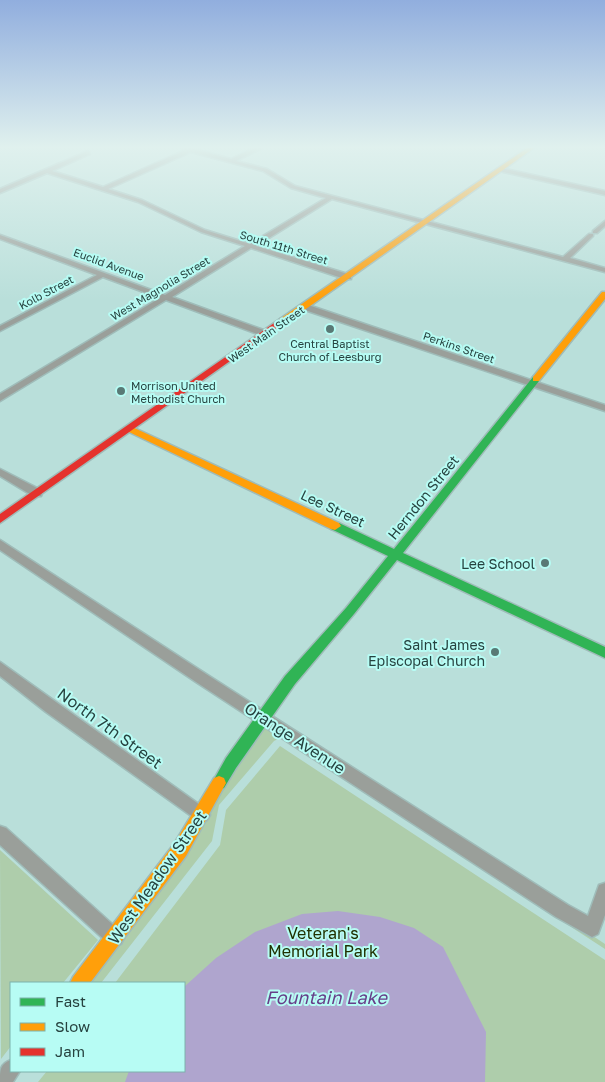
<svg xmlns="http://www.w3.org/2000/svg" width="605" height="1082" viewBox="0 0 605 1082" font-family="'Golos Text',sans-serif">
<rect width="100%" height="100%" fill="#b9dfda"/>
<g fill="#aecdab">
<path d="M266,719L605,944V949L280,738L274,741L219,805L212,841L101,983H83L122,937Z"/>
<path d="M280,746L605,960V1082H38L47,1071H184V983H115L220,845L226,810Z"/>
<path d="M0,850L98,940L63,983H11V1046L1,1059Z"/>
</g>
<path fill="#afa5ce" d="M338,911L380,917L414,928L443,947L486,1032L485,1082H125L129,1071H184V987L216,958L255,932L302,914Z"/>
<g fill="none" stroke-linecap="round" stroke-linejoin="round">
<defs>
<g id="street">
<path d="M181,148H191L231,159L254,148H262L236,161L267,169L295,186L563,257L589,234H593V236L570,258L605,268V272L332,199L256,246L351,275V279H345L251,248L172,297L269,332V336H263L166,300L0,401V394L160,298L103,277L0,331V326L97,275L0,239V235L165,295L245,246L201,232L138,202L47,173L0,193V189L88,151L90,154L52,171L103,187L185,150ZM191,152L263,171L291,188L326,198L250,244L205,230L142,200L108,189Z"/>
<path d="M501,168L605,191V195L499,171Z"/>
<path d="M605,221V226L597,233H593V231Z"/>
<path d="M302,305H308L605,405V411L302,309Z"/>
<path d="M0,469L41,490L42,493L41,496H33L0,476Z"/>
<path d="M0,540L206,674L568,905L588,916L599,885L605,883V915L598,934L592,937L556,917L196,682L0,550Z"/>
<path d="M0,662L207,810L210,815L207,820L202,823L197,820L46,712L0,676Z"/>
<path d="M0,826L6,828L121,932L124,938L121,944L115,947L109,944L0,845Z"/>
<path d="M11,1060V1071H20L13,1082H0C0,1070 0,1064 11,1060Z"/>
</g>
<path id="fast" d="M536,376L539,377V381L403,553L605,647V658L397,560L354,614L295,684L236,768L224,788L219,790L214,788L212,783L226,758L285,676L346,608L388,556L331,529L329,526L331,523H339L394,549L533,377Z"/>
<g id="slow">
<path d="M527,148H534L286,323H280V319Z"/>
<path d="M602,292H605V299L539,381H533V377Z"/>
<path d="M130,426L339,523L341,526L335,530L331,529L127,431V427Z"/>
<path d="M219,776L224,778L226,783L186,856L90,983H70L73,977L174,844L214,778Z"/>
</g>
<path id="jam" d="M280,319L287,321L0,523V514Z"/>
</defs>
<use href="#street" stroke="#9fbcb9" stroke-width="3"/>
<use href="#fast" stroke="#9fbcb9" stroke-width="3"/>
<use href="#slow" stroke="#9fbcb9" stroke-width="3"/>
<use href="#jam" stroke="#9fbcb9" stroke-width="3"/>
<use href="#street" fill="#9a9f9a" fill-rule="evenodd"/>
<use href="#fast" fill="#30b455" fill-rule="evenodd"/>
<use href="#slow" fill="#ff9f0a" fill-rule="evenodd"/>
<use href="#jam" fill="#e5322d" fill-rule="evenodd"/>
</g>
<linearGradient id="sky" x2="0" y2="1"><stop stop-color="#91aede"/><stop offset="0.49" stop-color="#e0f1ee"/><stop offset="1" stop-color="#e0f1ee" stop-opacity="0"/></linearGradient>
<rect width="605" height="300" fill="url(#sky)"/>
<g fill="#597975" stroke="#b7fcf4" stroke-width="2">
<circle cx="330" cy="329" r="5"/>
<circle cx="121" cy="391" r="5"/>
<circle cx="545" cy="563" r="5"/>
<circle cx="495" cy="652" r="5"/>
</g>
<g text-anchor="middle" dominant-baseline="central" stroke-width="4" stroke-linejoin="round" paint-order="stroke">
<g font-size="11" fill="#26423f" stroke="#b7fcf4">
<text transform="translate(284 247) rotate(17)">South 11th Street</text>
<text transform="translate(109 264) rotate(20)">Euclid Avenue</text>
<text transform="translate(160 288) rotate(-31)">West Magnolia Street</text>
<text transform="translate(46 292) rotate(-28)">Kolb Street</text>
<text transform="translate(266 334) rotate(-35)">West Main Street</text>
<text transform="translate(459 347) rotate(19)">Perkins Street</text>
</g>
<g font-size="11" fill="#26423f" stroke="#b7fcf4">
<text x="330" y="343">Central Baptist<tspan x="330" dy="13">Church of Leesburg</tspan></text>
<text x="131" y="385" text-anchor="start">Morrison United<tspan x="131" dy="13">Methodist Church</tspan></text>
</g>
<g font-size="14" fill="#26423f" stroke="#b7fcf4">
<text transform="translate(423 497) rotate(-51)">Herndon Street</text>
<text transform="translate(333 508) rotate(25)">Lee Street</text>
</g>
<g font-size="14" fill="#26423f" stroke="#b7fcf4" text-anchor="end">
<text x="535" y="563">Lee School</text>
<text x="485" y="644">Saint James<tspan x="485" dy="16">Episcopal Church</tspan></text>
</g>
<g font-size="16" fill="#26423f" stroke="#b7fcf4">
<text transform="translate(110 728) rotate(36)">North 7th Street</text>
<text transform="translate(295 738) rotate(33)">Orange Avenue</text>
<text transform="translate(157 877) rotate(-55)">West Meadow Street</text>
</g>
<g font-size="16" fill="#203101" stroke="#b7fcf4">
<text x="323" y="933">Veteran's<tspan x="323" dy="18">Memorial Park</tspan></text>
</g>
<g font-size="18" font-style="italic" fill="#663e88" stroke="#b7fcf4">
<text x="326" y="997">Fountain Lake</text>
</g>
</g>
<rect x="10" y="982" width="175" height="90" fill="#b7fcf4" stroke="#7db2ac"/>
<rect x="20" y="998" width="25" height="8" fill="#30b455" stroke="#7db2ac"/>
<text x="55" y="1007" font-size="15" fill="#26423f">Fast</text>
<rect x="20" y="1023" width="25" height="8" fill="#ff9f0a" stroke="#7db2ac"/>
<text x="55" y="1032" font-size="15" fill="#26423f">Slow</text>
<rect x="20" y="1048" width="25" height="8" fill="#e5322d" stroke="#7db2ac"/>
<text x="55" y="1057" font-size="15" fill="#26423f">Jam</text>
</svg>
